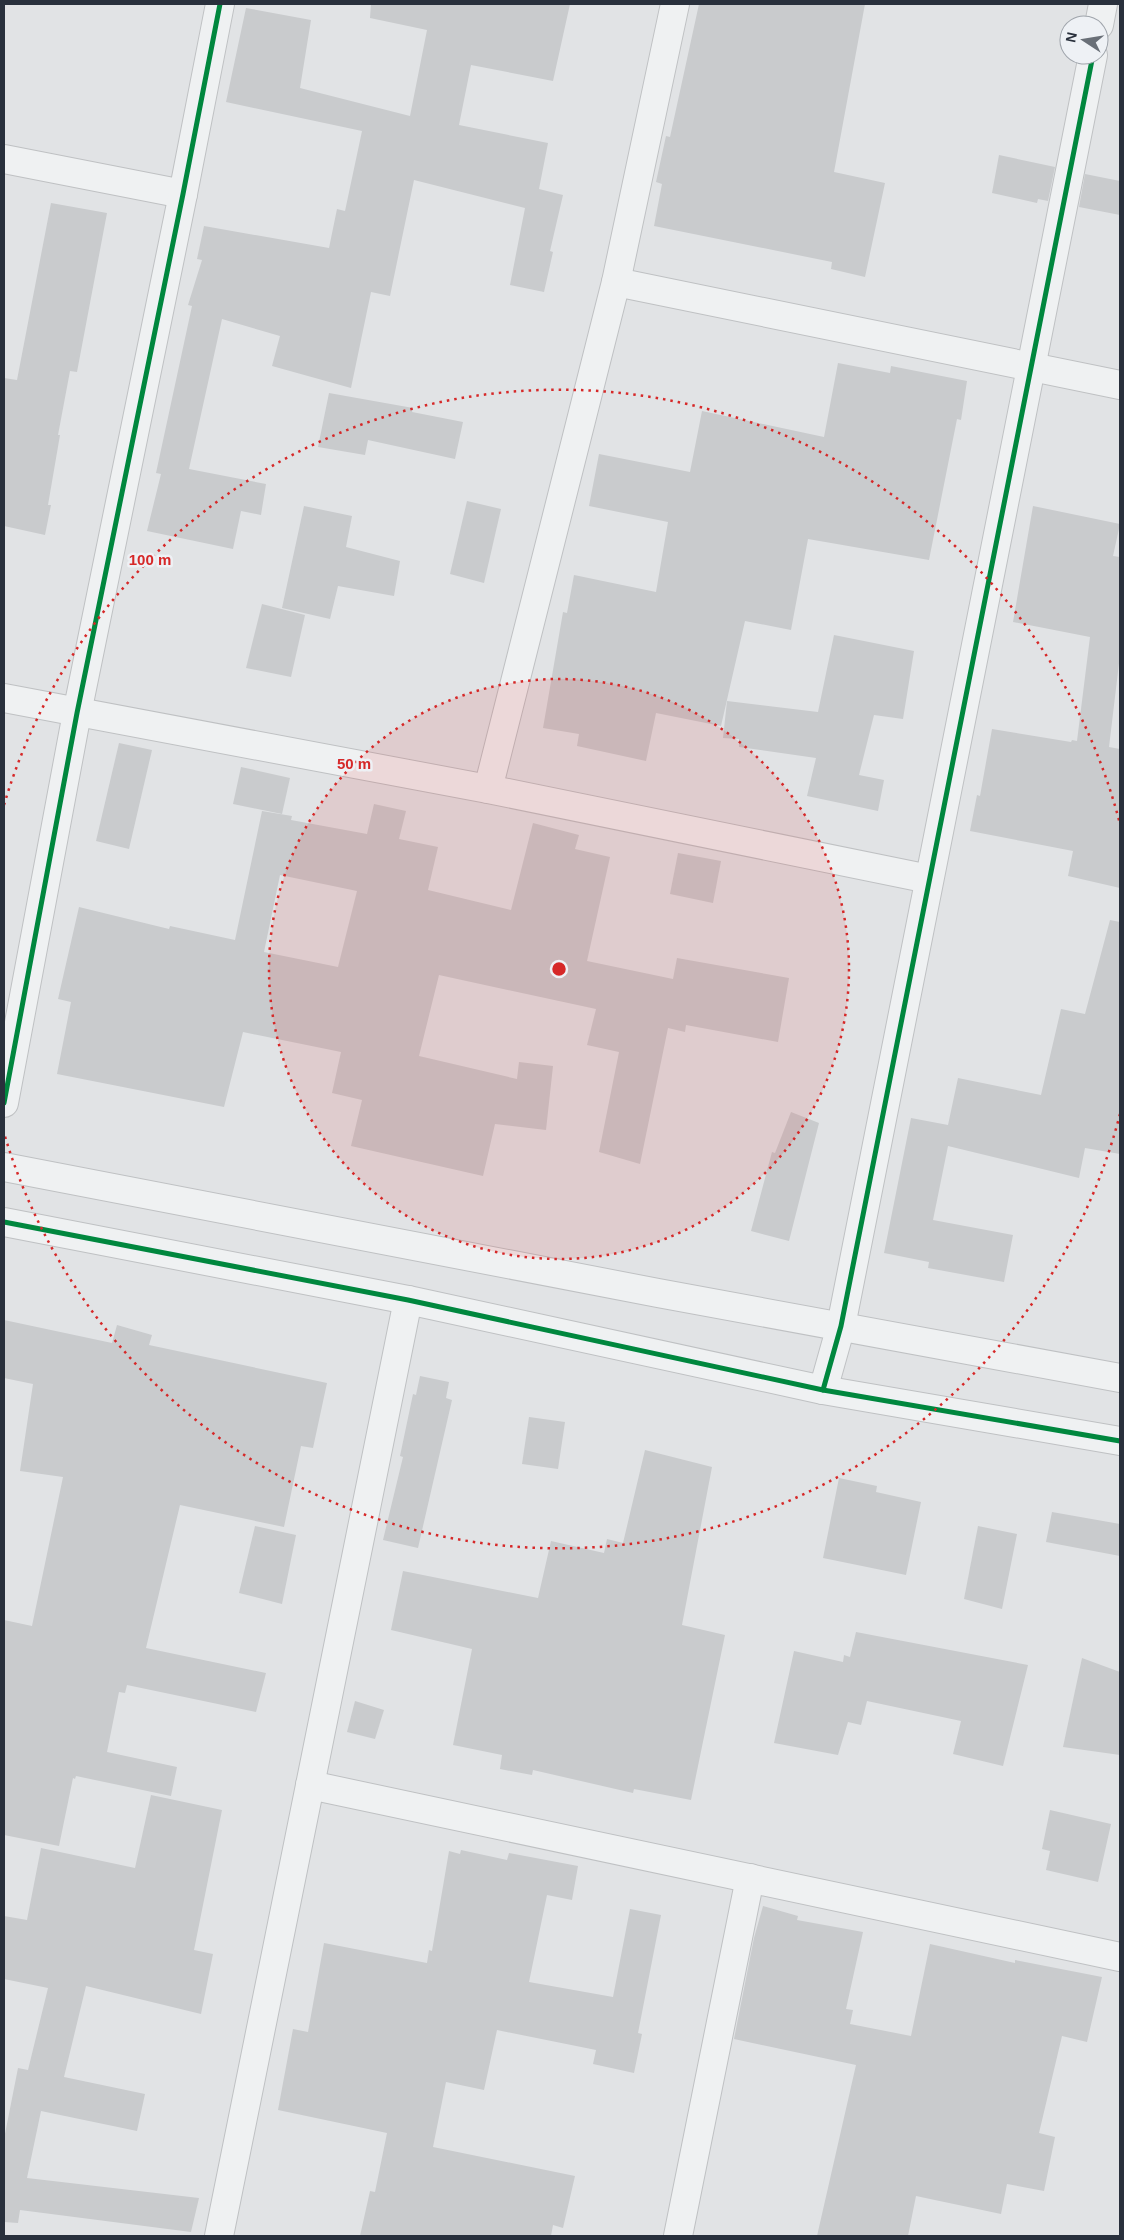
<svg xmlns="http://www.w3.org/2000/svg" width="1124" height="2240" viewBox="0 0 1124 2240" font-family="Arial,sans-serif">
<rect width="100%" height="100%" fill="#e1e3e5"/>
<g fill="#c9cbcd" fill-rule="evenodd">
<path d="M371,4H570L553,81L471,65L459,125L548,143L539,189L563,195L550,251L553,252L544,292L510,285L525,208L414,180L390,296L371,292L351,388L272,366L280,336L222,319L189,469L266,484L261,515L241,511L233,549L147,531L161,474L156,473L192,306L188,305L202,260L197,259L204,226L329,248L337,209L345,211L362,131L226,102L246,8L311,20L300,88L410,116L427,30L370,18Z"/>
<path d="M699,4H865L834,172L885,183L865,277L831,269L832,262L654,226L662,184L656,182L666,136L670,137Z"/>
<path d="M999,155L1055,167L1048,201L1038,199L1037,203L992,193Z"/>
<path d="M1085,174L1120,181V215L1079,207Z"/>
<path d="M51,203L107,213L77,372L70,371L58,435H60L48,505H51L45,535L4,526V378L17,380Z"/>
<path d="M838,363L890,373L891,366L967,381L961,420L957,419L929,560L808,539L791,630L745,621L721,726L656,713L646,761L577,746L579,734L543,728L563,612L567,613L574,575L656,592L668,522L589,506L599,454L690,472L702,411L824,437Z"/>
<path d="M329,393L413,408L412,412L463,422L455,459L368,440L365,455L318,447Z"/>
<path d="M467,501L501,509L484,583L450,574Z"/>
<path d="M304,506L352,516L346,547L400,561L394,596L338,586L330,619L282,608Z"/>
<path d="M1033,506L1120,524L1113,556L1120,557V655L1109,747L1120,749V888L1068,876L1073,851L970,831L977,795L980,796L992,729L1071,742L1072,740L1077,741L1090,637L1013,622Z"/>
<path d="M262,604L305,615L291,677L246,668Z"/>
<path d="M834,635L914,651L903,719L874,715L859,775L884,780L878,811L807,796L816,758L739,747V739L723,738L727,701L818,712Z"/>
<path d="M119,743L152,750L129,849L96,841Z"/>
<path d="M241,767L290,778L282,814L233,804Z"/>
<path d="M374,804L406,811L399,839L438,847L428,890L511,910L533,823L579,835L575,849L610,857L587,961L673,979L677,958L789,978L778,1042L686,1025L685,1032L668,1028L640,1164L599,1152L619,1052L587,1045L596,1009L439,975L419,1056L517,1079L519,1062L553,1066L546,1130L495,1124L483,1176L351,1146L362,1100L332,1093L341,1052L243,1032L224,1107L57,1074L71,1002L58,999L79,907L169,929L170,926L235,940L262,811L292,816L291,820L367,834ZM280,875L357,891L338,967L264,952Z"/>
<path d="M678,853L721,861L713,903L670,894Z"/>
<path d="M1110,920L1120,922V1154L1085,1148L1079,1178L948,1146L933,1220L1013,1235L1004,1282L928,1268L929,1262L884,1253L911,1118L948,1125L958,1078L1041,1095L1061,1009L1085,1014Z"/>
<path d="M791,1112L819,1123L789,1241L751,1231L772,1152L775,1153Z"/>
<path d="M4,1320L112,1343L117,1325L152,1335L149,1345L327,1383L313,1448L301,1446L284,1527L180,1505L146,1648L266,1673L256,1712L127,1685L125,1693L119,1692L107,1752L177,1767L171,1796L76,1776L75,1779L73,1778L59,1846L4,1835V1620L32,1626L63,1477L20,1471L33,1384L4,1378Z"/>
<path d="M420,1376L449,1382L446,1398L452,1400L418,1548L383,1540L403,1457L400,1456L413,1394L416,1395Z"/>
<path d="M529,1417L565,1422L558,1469L522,1464Z"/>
<path d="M645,1450L712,1467L682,1625L725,1635L691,1800L634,1789L633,1793L533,1770L532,1775L500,1769L502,1755L453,1745L472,1649L391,1630L403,1571L538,1598L551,1541L604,1553L607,1539L623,1543Z"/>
<path d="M839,1478L877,1486L876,1492L921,1502L906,1575L823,1558Z"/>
<path d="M1052,1512L1120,1524V1556L1046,1542Z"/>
<path d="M255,1526L296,1535L282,1604L239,1593Z"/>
<path d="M978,1526L1017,1534L1002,1609L964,1599Z"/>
<path d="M856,1632L1028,1665L1003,1766L953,1754L961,1721L867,1701L861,1725L848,1722L838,1755L774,1743L794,1651L843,1662L844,1655L850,1657Z"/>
<path d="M1082,1658L1120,1672V1755L1063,1747Z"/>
<path d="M355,1701L384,1710L375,1739L347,1732Z"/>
<path d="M151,1795L222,1810L194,1950L213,1954L201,2014L86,1986L64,2077L145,2094L137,2131L41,2111L27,2178L199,2198L191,2232L20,2210L18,2223L4,2222V2139L18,2068L28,2070L48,1988L4,1979V1916L27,1920L41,1848L135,1868Z"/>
<path d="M1050,1810L1111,1824L1098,1882L1046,1870L1050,1851L1042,1849Z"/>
<path d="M461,1850L507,1860L509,1853L578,1866L572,1900L547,1895L529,1982L613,1997L630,1909L661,1915L638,2033L642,2034L634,2073L593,2064L596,2050L497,2030L484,2090L446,2082L433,2147L575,2176L563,2228L553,2225L551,2236H360L370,2191L375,2192L387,2133L278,2110L293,2029L308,2032L324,1943L427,1963L429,1950L432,1951L449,1851L460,1854Z"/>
<path d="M763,1906L798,1916L797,1920L863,1932L846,2009L853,2010L850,2024L911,2036L930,1944L1015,1963V1960L1102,1977L1087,2042L1062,2036L1039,2133L1055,2137L1044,2191L1007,2184L1001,2214L916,2196L908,2236H817L856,2065L734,2039L754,1938Z"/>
</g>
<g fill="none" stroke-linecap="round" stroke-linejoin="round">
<defs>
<g id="minor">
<path d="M1099,25L1103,4"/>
<path d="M4,159L183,194"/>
<path d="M616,282L1120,385"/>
<path d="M4,698L488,789L929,879"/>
<path d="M488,789L616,282L675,4"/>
<path d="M4,1103L77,713L183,194L220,4"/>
<path d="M4,1167L658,1293L1120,1378"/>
<path d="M4,1222L408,1300L823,1390L1120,1441"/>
<path d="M823,1390L841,1326L1093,55"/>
<path d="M310,1785L1120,1957"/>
<path d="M219,2236L408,1300"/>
<path d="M678,2236L750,1878"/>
</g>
</defs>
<use href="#minor" stroke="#bfc1c3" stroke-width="30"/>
<use href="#minor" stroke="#eff1f2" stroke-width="28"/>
<defs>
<g id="cycleway">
<path d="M4,1103L77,713L183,194L220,4"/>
<path d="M4,1222L408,1300L823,1390L1120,1441"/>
<path d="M823,1390L841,1326L1093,55"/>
</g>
</defs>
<use href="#cycleway" stroke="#eef1f5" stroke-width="8"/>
<use href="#cycleway" stroke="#00873e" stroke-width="5"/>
</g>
<circle cx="559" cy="969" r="290" fill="#d62828" fill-opacity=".12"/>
<g fill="none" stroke="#d62828" stroke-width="2.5" stroke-dasharray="2.5 5">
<circle cx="559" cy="969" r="290"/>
<path d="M1120 1114A579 579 0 0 1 4 1133M4 805A579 579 0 0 1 1120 824"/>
</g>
<circle cx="559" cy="969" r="8" fill="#d62828" stroke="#eef1f5" stroke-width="2.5"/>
<g font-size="15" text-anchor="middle" font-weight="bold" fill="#d62828" stroke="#eef1f5" stroke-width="5" stroke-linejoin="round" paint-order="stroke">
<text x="150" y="565">100 m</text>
<text x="354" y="769">50 m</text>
</g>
<rect width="1124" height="2240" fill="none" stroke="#29303c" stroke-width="10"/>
<g transform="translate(1084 40) rotate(282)"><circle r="24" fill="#eef1f5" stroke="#9fa4ab"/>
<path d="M0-4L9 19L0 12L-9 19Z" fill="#696f77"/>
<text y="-8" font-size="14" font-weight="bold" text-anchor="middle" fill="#29303c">N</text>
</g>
</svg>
